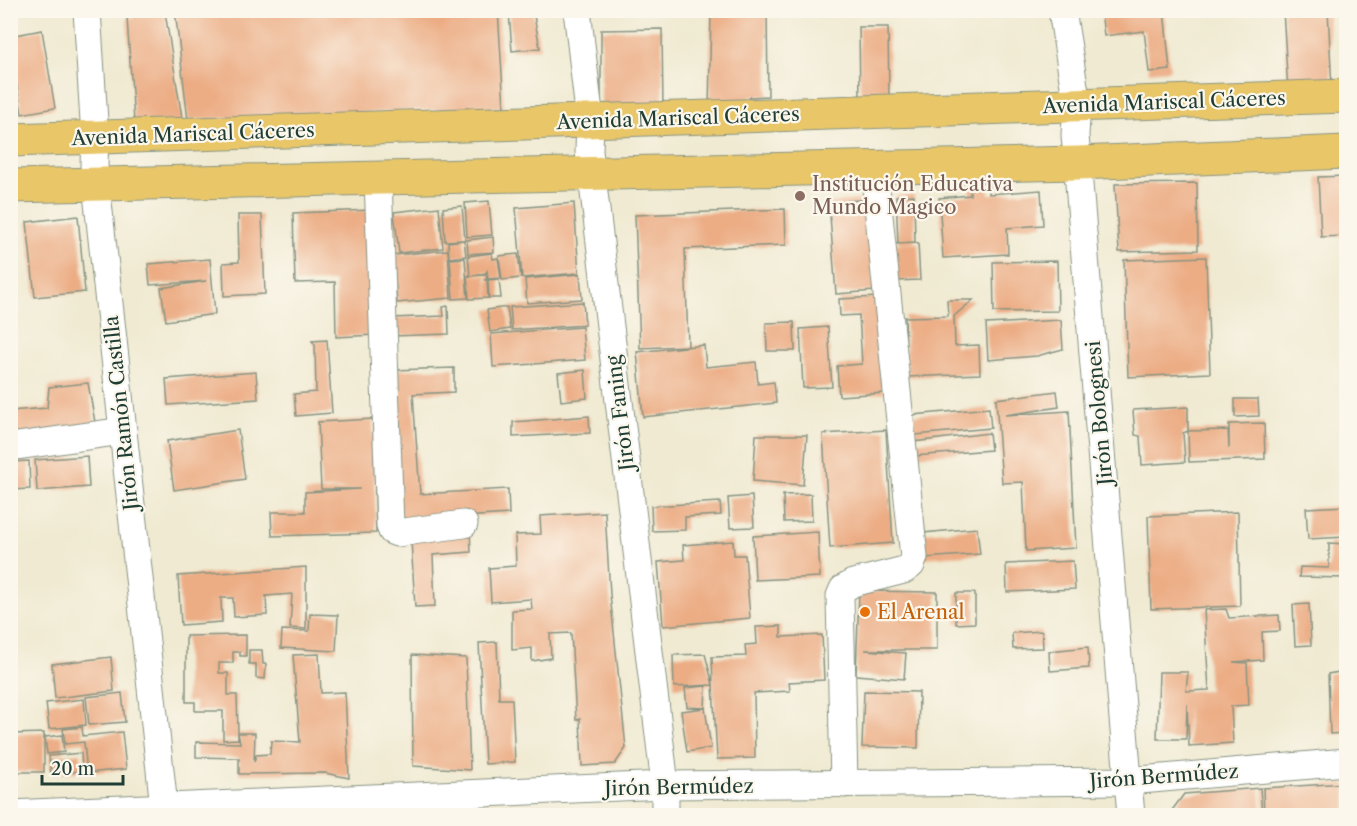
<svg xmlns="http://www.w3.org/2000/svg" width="1357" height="826" viewBox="0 0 1357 826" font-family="'Libre Caslon Text',serif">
<rect width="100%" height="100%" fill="#fbf7ec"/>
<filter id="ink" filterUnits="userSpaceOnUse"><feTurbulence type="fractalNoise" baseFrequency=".0167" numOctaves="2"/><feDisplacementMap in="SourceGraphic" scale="12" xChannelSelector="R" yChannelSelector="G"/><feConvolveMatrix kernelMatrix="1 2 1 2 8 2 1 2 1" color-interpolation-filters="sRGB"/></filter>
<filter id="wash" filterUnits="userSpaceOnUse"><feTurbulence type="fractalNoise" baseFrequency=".008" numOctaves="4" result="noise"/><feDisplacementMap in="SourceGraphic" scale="24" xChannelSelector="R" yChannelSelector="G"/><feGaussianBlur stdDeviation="1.35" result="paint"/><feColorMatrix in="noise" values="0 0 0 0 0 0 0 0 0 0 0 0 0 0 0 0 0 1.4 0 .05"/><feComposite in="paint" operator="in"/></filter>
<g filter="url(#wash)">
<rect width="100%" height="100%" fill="#f0ead2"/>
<g id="blocks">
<g fill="#ecad85">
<path d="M175,10H498L504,107L188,120Z"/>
<path d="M533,10L540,48L512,51L509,12Z"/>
<path d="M711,10H767L768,96L750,97L745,110L709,109Z"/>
<path d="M1101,10H1164L1170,70L1149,72L1144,31L1104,36Z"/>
<path d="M1283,10H1328L1332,89L1288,91Z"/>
<path d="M165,12L183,124L134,122L127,18Z"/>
<path d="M859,27H888L889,99H860Z"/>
<path d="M662,29L663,108L601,109V30Z"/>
<path d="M42,30L55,108L22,114L10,48V36Z"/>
<path d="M1346,176V236L1321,237L1318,177Z"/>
<path d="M970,182H989V194L1041,190L1043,225L1007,228L1008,254L943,258L939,198L970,195Z"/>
<path d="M1197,183L1198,250L1119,252L1115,184Z"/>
<path d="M914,195L915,242L898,243L896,196Z"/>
<path d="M868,199L875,291L836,294L829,203Z"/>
<path d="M489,201L492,235L467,237L465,203Z"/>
<path d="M574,203L579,273L522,278L516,208Z"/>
<path d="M462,206L465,240L445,241L443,208Z"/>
<path d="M439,207L443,248L399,253L394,212Z"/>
<path d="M785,209L786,245L685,249L688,346L640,348L635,215Z"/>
<path d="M372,210L375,335L336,337L335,282L295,283L293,213Z"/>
<path d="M238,215H262L265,294L224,296L223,263L239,262Z"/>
<path d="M78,216L85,292L35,297L27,222Z"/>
<path d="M493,237L494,252L468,254L467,240Z"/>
<path d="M464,240L466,256L449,258L448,242Z"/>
<path d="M918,243L920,280L895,281L893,244Z"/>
<path d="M448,250L451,298L397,303L393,255Z"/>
<path d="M492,253L493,259L498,258L501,278L488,279L487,271L486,273L470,276L468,256Z"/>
<path d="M518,254L521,278L502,280L499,256Z"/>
<path d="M1206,257L1210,373L1128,377L1124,260Z"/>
<path d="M465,258L468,298L453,299L450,259Z"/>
<path d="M210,259L215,314L166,321L161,288L206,281L150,285L148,264Z"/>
<path d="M1057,261L1058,311L994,312L993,262Z"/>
<path d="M580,274L582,299L527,303L525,279Z"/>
<path d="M486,275L487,279L484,280H487L488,298L469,299L467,276Z"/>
<path d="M499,279L501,298H489L488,280Z"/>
<path d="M878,297L884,393L839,396L837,366L862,364L859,315L840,316L839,299Z"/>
<path d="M947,300H973L954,316L955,346L979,345L980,374L907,377L905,317L948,316Z"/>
<path d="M583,302L585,325L512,330L510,307Z"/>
<path d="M448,306L449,334L392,336L391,318L444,316L443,307Z"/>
<path d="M507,307L510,329L490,332L487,310Z"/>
<path d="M1061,320L1063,349L1037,356L988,360L986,324Z"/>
<path d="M794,322L795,351H767L766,323Z"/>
<path d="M582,327L585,360L493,367L491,334Z"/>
<path d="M828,327L832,387L803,388L800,329Z"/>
<path d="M327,340L332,413L296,416L294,394L316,392L315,345L312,341Z"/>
<path d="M704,345L706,367L756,362L758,384L774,382L776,403L643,417L637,352Z"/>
<path d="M454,368V392L413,394L420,494L508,489L509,514L399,521L393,370Z"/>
<path d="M585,370L587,398L561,401L558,373Z"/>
<path d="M256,372L258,399L168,405L166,379Z"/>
<path d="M88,383L96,428L10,443V411L47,408L49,387Z"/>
<path d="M1057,391L1059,407L1005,415L1069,411L1076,548L1026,551L1023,482L1002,483L996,399Z"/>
<path d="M1235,399H1258L1259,416L1235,417Z"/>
<path d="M1188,407V431L1228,430L1229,448V424L1264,423L1265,459L1189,462L1188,431L1183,433L1185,462L1142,465L1140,436L1135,435L1133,410Z"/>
<path d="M989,408L991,428L915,435L913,415Z"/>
<path d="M589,416L590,433L513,437V422Z"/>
<path d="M373,419L376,533L272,536L271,512H305V492L360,489H321L318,422Z"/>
<path d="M238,430L245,479L174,490L167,441Z"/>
<path d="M886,430L893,543L830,548L823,434Z"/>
<path d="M989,433L991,450L914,456L913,442Z"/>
<path d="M756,435H807L803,485L753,481Z"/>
<path d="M87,456L89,487L37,491L35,460Z"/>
<path d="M29,461L30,489L10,490V462Z"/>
<path d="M811,494L812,521L784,522L783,495Z"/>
<path d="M752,496L754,527L730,528L728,498Z"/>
<path d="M720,502L721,515L685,517V530L652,531L651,506Z"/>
<path d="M1346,506V537L1308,539L1306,508Z"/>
<path d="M605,512L610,594L626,748L615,764L582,766L580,719L576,720L571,633L550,634L551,658L532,661V648L512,650V610L532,609L531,599L491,602L489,568L516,566L515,535L541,534L540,516Z"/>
<path d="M1238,512L1240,606L1151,609L1148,516Z"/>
<path d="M977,528L980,554L924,558L923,533Z"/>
<path d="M470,530L471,552L433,555L435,606L415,607L411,540Z"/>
<path d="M818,532L820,577L755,580L753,536Z"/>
<path d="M733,541L734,555H745L750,618L663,626L658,562L684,560L683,545Z"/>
<path d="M1329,543L1346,544V578L1299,577L1300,567L1329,568Z"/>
<path d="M1073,561L1075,589L1007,592L1006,564Z"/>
<path d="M306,567V629L290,628L292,594L266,596L267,615L234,617L233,598H221L222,622L181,625L178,576Z"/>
<path d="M859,591L937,592V650H865L906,653L904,679L856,675Z"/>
<path d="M956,593H975V623L956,624Z"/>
<path d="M1309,604L1311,645L1295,646L1293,605Z"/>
<path d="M1226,609L1229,618L1279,615L1280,631L1262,632L1263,660L1233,662L1247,663L1249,705L1231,706L1233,743L1189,746L1187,704L1186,739H1157L1159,672H1188L1186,691L1209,690L1204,610Z"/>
<path d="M310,614L338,615L336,651L281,648L282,630L309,631Z"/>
<path d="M781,626V637L822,635L824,680L789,682L790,691L754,693L755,758L717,759L713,685L674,687L673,655L705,654L713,685L712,657L746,656L745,645L757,644L756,627Z"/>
<path d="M1042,631L1043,648L1013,649L1012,633Z"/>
<path d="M246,635V656H240V652H233V663H219V673H228V695H237L238,733H255L254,762L256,755L270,754L271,741L300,742L293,655L319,654L321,693L345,692L349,778L325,773L239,774V758L196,757V742L240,743L238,733V739L223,740V711H195V702H186V636Z"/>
<path d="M497,642L499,699H512L515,762L485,764L479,643Z"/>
<path d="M1088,647L1089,668L1050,671L1049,651Z"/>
<path d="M249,650H262L263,664H266L265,679L256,678V664H249Z"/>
<path d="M412,655L466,658L470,770L413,766Z"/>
<path d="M111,657L114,691L55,698L52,664Z"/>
<path d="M1345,671L1346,733L1330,734L1328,674Z"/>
<path d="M706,686L705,708L687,707L685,688Z"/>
<path d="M864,691L919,692L918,748L862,747Z"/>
<path d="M122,693L125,722L89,725L86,697Z"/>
<path d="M84,699L86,725L49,729L46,703Z"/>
<path d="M705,708L711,748L687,752L681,711Z"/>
<path d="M82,727L83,736L122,732L126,769L87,773L84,742L65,744L63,729Z"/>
<path d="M44,733V772H10V734Z"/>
<path d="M62,735L64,752L47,754L45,737Z"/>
<path d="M81,753L82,771L51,774L49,756Z"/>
<path d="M1346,783V816H1264L1263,788Z"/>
<path d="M1260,788L1262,816H1170V813L1184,794Z"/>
<path d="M1101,811L1102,816H993V814Z"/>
</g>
</g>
</g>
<g filter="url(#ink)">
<use href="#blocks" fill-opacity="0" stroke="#889483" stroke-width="1.5"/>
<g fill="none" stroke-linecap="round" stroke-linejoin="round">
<defs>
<g id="minor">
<path d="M87,10L95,137L94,165L96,184L165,816"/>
<path d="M577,10L590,121L589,151L665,785V816"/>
<path d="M1062,10L1077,105L1075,135L1131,816"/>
<path d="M378,178L390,526L392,531L397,533L464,524"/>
<path d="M10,447L123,431"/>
<path d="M844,784L840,596L843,589L853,583L904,570L911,565L914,557L874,167"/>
<path d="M10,814L665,785L1129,781L1346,762"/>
</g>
<g id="major">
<path d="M10,140L1346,96"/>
<path d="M10,186L1078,163L1346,152"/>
</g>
</defs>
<use href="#minor" stroke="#889483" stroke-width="29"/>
<use href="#major" stroke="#889483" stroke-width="35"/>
<use href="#minor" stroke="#fff" stroke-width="27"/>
<use href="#major" stroke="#e9c769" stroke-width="33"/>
</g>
</g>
<circle fill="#8d6e63" stroke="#fbf7ec" stroke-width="2" cx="800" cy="196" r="6"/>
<circle fill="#e8710a" stroke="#fbf7ec" stroke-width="2" cx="865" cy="612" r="6"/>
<g text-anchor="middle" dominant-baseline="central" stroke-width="4.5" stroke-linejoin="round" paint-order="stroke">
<g font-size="20" fill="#1f3d34" stroke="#fbf7ec">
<text transform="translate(1164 102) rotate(-2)">Avenida Mariscal Cáceres</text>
<text transform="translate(678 118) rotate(-2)">Avenida Mariscal Cáceres</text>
<text transform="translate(193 134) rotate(-2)">Avenida Mariscal Cáceres</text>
<text transform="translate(121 413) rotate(-96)">Jirón Ramón Castilla</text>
<text transform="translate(620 413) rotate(-97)">Jirón Faning</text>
<text transform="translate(1099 413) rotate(-95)">Jirón Bolognesi</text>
<text transform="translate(1164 776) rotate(-4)">Jirón Bermúdez</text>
<text transform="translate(679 787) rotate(-1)">Jirón Bermúdez</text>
</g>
<g font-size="20" fill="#785e54" stroke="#fbf7ec" text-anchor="start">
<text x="812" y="184">Institución Educativa<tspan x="812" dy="23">Mundo Magico</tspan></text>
</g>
<g font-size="20" fill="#c56008" stroke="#fbf7ec" text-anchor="start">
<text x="877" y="612">El Arenal</text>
</g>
</g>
<rect width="1357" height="826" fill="none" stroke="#fbf7ec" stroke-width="36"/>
<path d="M42 775v9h81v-9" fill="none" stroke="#1f3d34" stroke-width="3"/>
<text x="51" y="775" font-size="18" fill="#1f3d34" stroke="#fbf7ec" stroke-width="4.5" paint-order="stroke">20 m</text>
</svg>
